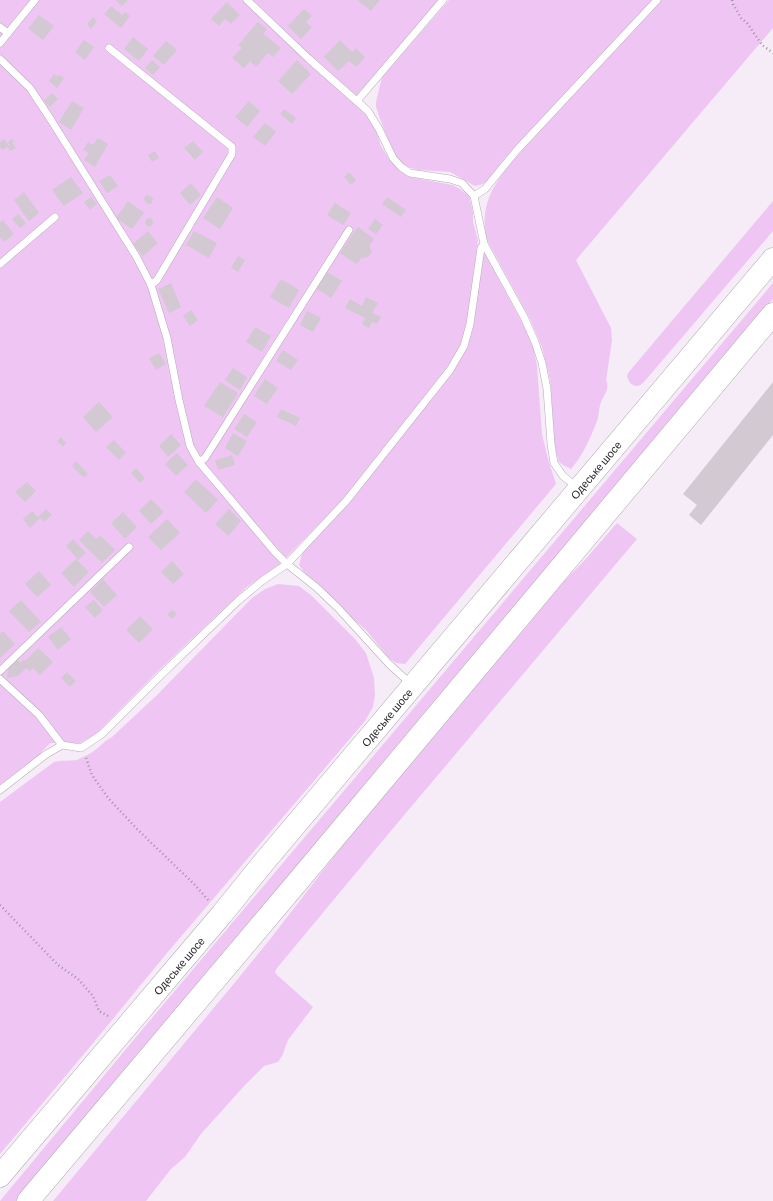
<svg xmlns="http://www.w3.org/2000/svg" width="773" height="1201" viewBox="0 0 773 1201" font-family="Barlow,sans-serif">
<rect width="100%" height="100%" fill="#f6ecf7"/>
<g fill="#efc5f4">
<path d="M0,0H440L352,101L373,122L381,146L389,159L400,170L410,177L453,185L460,189L469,196L473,212V222L478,240L467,322L463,340L452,361L343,499L280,564L248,586L234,599L157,672L95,735L80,743H50L32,762L0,786Z"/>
<path d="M449,0H652L504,159L489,179L483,184L475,186L450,172L418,170L408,167L399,161L392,151L379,116L376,107V102L382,77Z"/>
<path d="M660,0H773V28L576,260L611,328L612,340L606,381L607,382C609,392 604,394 601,402C599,407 599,413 598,418C592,435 583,455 571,469L563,465L559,462L555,449L550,380L542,347L530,319L486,238C480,203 494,184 515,158Z"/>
<path d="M773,201V231L644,382C639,387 635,387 630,383L627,377L628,373Z"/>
<path d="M483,250L532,341L537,366L542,434L548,459L556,484L405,664L396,663L389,658L366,630L324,594L309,579L299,565L303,550L465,349L472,332Z"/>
<path d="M773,283V299L16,1201H0L146,1025Z"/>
<path d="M617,523L637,539L395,826L277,968L275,972L277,975L313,1007L288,1040L282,1056L278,1062L264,1066L245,1085L201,1134L185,1157L171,1169L146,1201H53L232,986L271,938L356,828L548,597L583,562Z"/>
<path d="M278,584L299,586L312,596L355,639L366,653L374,678L375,695L373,707L365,721L167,953L94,1042L0,1154V802L54,762C62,760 69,761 77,760C81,758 87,755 91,753C99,748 104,741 112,737L156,696L252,598L265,589Z"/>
</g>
<g fill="#d2c9d3">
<path d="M117,0H128L122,6L116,1Z"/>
<path d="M359,0H380L371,11L358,1Z"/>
<path d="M227,2L240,15L231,24L225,19L219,26L211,19Z"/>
<path d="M111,6L122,15L125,12L130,16L121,28L104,14Z"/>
<path d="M304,9L312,16L306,22L312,27L301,39L288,26Z"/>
<path d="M39,15L54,26L43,40L28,29Z"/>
<path d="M93,17L97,21L91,29L87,24Z"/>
<path d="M258,22L267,29L263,34L281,48L273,57L268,53L256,67L250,61L244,68L232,58L242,48L238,45Z"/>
<path d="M133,37L148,49L139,61L124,49Z"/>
<path d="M84,40L94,47L85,60L75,52Z"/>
<path d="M340,40L352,52L356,48L365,57L356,67L349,61L338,71L324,57Z"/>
<path d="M166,41L177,50L164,65L153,56Z"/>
<path d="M152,60L160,67L153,75L145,68Z"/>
<path d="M297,60L311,74L292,94L278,81Z"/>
<path d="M54,74L58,77L59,75L64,78L57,88L49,81Z"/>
<path d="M52,93L58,99L50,107L44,101Z"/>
<path d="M72,101L84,108L71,130L59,122Z"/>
<path d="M249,101L260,111L247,127L235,117Z"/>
<path d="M284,109L296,118L292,124L280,114Z"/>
<path d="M265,123L276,132L265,146L253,137Z"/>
<path d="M98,138L108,144L95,167L84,160L89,153L83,150L88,142L93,145Z"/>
<path d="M4,139L9,146L10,145L8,142L12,139L14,142L12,143L16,148L10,151L7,147L3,150L0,147V142Z"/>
<path d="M193,141L203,152L195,160L184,148Z"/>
<path d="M155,151L159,158L152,162L148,155Z"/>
<path d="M349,172L356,180L351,185L344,177Z"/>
<path d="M110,175L118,186L107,193L99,181Z"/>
<path d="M71,177L83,193L64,206L52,190Z"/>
<path d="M191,183L201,195L190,205L180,193Z"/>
<path d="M24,192L39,213L29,221L14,200Z"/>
<path d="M146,195L151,196L153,199L151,204L146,203L144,199Z"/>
<path d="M91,197L97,204L90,210L84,202Z"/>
<path d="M217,197L233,208L220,229L203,218Z"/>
<path d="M387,197L406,210L401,217L382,204Z"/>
<path d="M128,201L144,213L132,229L116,218Z"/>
<path d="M335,203L351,213L343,225L327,215Z"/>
<path d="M18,214L26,223L20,228L12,219Z"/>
<path d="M148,218L152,219L153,223L150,227L146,225L145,221Z"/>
<path d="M375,219L383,225L376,234L368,229Z"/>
<path d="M3,220L14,234L4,242L0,237V222Z"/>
<path d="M358,227L374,239L369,246L372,252L368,257L363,258L362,257L357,264L340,253Z"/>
<path d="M148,231L158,243L143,256L133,244Z"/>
<path d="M194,231L217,243L209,258L186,245Z"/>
<path d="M238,256L245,260L238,272L231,268Z"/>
<path d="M327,272L342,281L331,298L317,289Z"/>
<path d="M281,279L299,290L289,308L270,297Z"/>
<path d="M171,283L181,307L169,313L158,289Z"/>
<path d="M366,297L378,303L372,313L381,317L377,324L372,322L369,328L362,324L365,318L345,308L350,299L362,306Z"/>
<path d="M191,310L198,320L190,326L183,316Z"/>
<path d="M307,311L321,318L313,332L300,325Z"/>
<path d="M255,327L271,336L262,352L246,342Z"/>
<path d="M283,350L298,360L291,370L276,361Z"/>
<path d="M159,353L166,364L156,370L149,358Z"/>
<path d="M233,368L247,377L240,390L225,380Z"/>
<path d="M265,379L278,388L267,404L254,396Z"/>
<path d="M220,382L238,393L223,417L204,406Z"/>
<path d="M773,382V435L701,525L689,515L697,505L683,494Z"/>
<path d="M99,402L113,417L96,432L83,417Z"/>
<path d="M281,409L300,418L296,426L277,417Z"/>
<path d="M244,414L257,422L247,437L234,429Z"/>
<path d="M233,433L247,441L238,456L225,448Z"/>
<path d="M171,434L181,445L168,457L159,446Z"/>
<path d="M61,437L66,443L63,447L57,441Z"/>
<path d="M114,440L126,453L119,460L106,447Z"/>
<path d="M177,453L188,465L176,476L165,464Z"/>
<path d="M232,455L235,465L218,470L215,460Z"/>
<path d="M76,461L88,474L84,478L72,466Z"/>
<path d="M136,468L145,478L140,483L131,473Z"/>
<path d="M196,479L218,500L206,513L184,492Z"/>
<path d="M27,482L36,491L25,502L15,492Z"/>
<path d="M151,499L164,512L151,524L139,511Z"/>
<path d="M46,509L52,515L44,522L40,518L30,528L23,519L32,511L38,517Z"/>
<path d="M229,509L241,521L228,536L215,524Z"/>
<path d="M123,512L137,527L125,539L111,523Z"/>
<path d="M167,519L180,533L161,550L148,537Z"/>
<path d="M88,531L96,539L100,535L115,550L102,563L79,540Z"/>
<path d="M73,539L86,553L78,560L66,546Z"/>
<path d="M76,559L89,572L74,587L61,573Z"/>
<path d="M172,561L184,574L173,584L161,572Z"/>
<path d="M39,571L51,585L37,597L25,584Z"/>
<path d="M103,579L117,595L104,607L90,592Z"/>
<path d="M21,600L41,622L29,632L9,611Z"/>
<path d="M94,600L103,610L95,618L85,607Z"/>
<path d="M172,610L177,614L172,619L167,615Z"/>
<path d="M140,616L153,629L139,643L126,630Z"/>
<path d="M61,627L71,639L58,650L48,637Z"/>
<path d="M3,631L15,644L0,658V634Z"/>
<path d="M38,648L53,662L40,675L33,668L30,671L26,668L18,676L7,678L8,669L17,660L20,663L24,659L25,661Z"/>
<path d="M67,672L76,681L70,687L61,678Z"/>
</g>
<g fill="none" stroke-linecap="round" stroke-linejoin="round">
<defs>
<g id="lane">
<path d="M247,0L309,59L368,111L379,129L393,158L401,167L410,173L450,179L462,183L474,196"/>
<path d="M0,27L8,33L0,43"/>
<path d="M8,33L35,0"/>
<path d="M109,48L232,147V154L157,280L151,285"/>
<path d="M0,59L30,88L51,120L136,256L151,285L167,338L179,400L190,446L199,462L275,552L287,564L316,587L338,608L389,664L412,685"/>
<path d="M357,101L443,0"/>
<path d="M484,244L524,317L535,342L542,363L547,389L551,444L554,463L563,476L578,488"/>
<path d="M0,264L55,217"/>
<path d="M199,462L205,458L349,230"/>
<path d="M0,671L129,547"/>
<path d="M0,679L39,715L62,745"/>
<path d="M0,790L45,755L62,745L81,748L102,734L161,675L238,601L262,581L287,564L347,500L450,370L464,346L470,324L481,248L484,244L474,196L485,189L517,150L657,0"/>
</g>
<g id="highway">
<path id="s1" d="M0,1176L222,914L264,862L773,259"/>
<path d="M28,1201L300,879L773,314"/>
</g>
</defs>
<use href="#lane" stroke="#b3abb4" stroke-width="8"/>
<use href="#highway" stroke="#b3abb4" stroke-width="23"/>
<g stroke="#9c959d" stroke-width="2.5" stroke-dasharray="1 3" stroke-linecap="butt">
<path d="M732,0L733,4L741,18L747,23L762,45L773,53"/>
<path d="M86,758L92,775L108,798L138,830L195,885L209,901"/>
<path d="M0,905L58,965L78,979L93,996L99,1011L110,1017"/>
</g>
<use href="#lane" stroke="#fff" stroke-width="7"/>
<use href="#highway" stroke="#fff" stroke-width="22"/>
</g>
<g text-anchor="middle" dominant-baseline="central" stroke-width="3" stroke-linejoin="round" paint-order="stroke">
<g font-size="11" fill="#292629" stroke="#fefcfe">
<text stroke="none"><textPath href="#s1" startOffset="924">Одеське шосе</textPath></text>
<text stroke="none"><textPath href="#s1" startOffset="600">Одеське шосе</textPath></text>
<text stroke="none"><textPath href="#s1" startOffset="276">Одеське шосе</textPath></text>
</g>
</g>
</svg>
